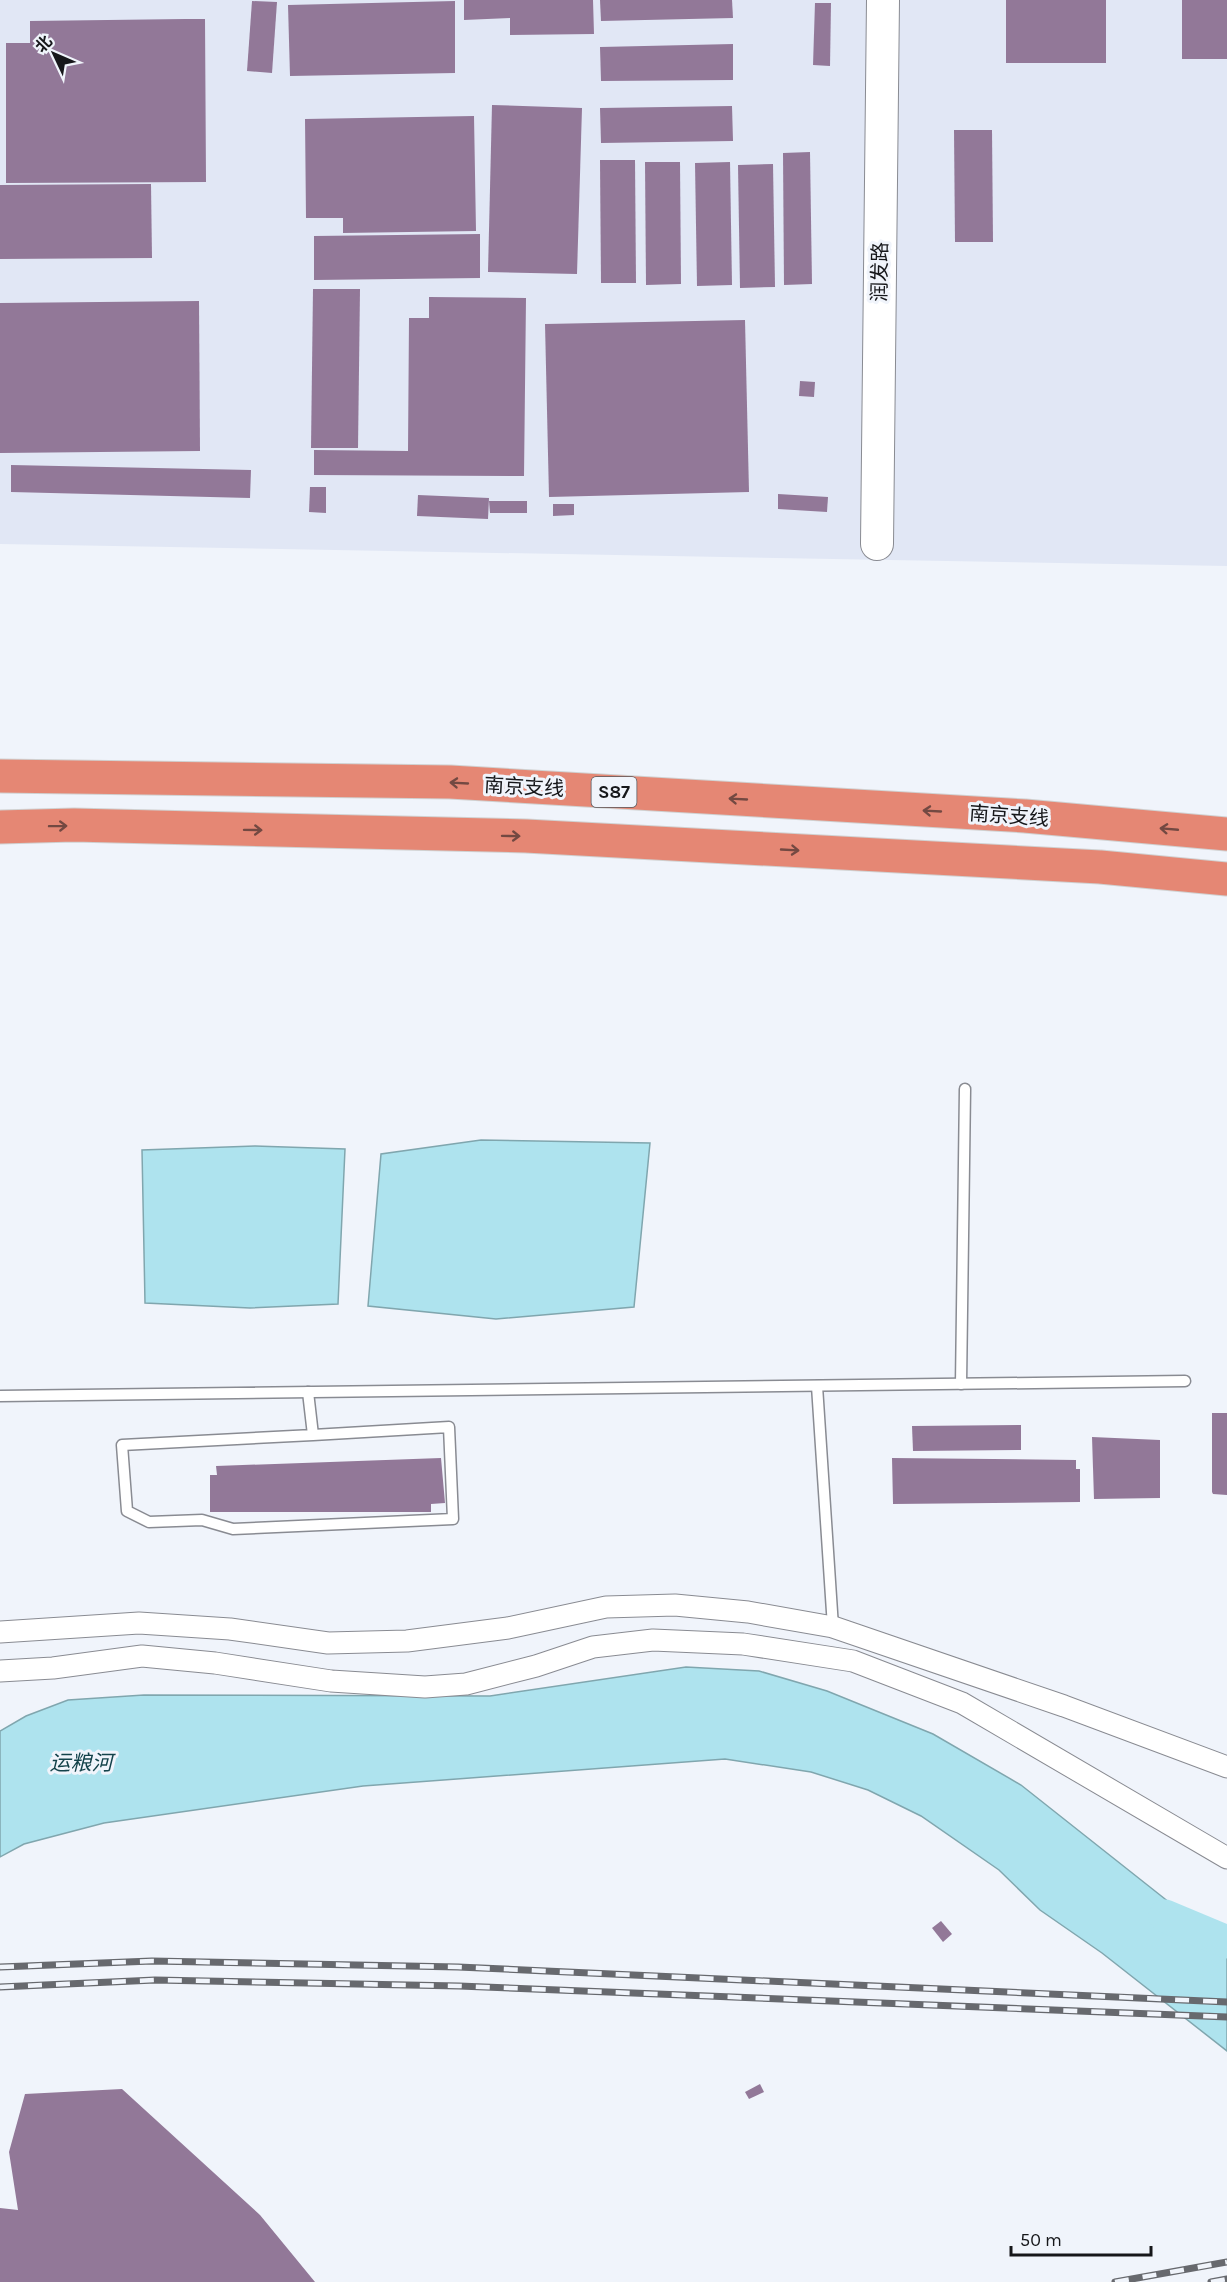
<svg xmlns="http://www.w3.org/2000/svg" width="1227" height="2282" viewBox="0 0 1227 2282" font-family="Karla,'Noto Sans SC',sans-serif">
<rect width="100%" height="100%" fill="#f0f4fb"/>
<path fill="#e1e7f5" d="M0,0H1227V566L0,544Z"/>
<g fill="#aee3ee" stroke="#80a6ae" stroke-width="1.5">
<path d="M481,1140L650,1143L634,1307L496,1319L368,1306L381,1154Z"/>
<path d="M255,1146L345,1149L338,1304L250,1308L145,1303L142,1150Z"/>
<path d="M686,1667L759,1671L827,1691L933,1734L1021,1785L1184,1914L1227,1952V2051L1102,1953L1040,1910L999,1870L921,1816L868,1790L811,1772L725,1759L363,1786L104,1823L24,1844L0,1857V1731L26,1716L68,1700L144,1695L490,1696Z"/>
</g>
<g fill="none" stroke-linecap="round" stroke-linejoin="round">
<path stroke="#aee3ee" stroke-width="33" d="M1165,1916L1227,1942"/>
</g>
<g fill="#927898">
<path d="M464,0H593L594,34L510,35V18L464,20Z"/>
<path d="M600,0H732L733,18L601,21Z"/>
<rect x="1006" y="0" width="100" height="63"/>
<rect x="1182" y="0" width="45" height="59"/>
<path d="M252,1L277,2L272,73L247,71Z"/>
<path d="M455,1V73L290,76L288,5Z"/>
<path d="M815,3H831L830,66L813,65Z"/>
<path d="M185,19H205L206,182L6,183V43H30V21Z"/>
<path d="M733,44V80L601,81L600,47Z"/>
<path d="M492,105L582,108L577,274L488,272Z"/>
<path d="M732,106L733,141L601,143L600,108Z"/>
<path d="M474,116L476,231L343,233V218H306L305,119Z"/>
<path d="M954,130H992L993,242H955Z"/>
<path d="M810,152L812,284L784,285L783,153Z"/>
<path d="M600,160H635L636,283H601Z"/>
<path d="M645,162H680L681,284L646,285Z"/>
<path d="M730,162L732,285L697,286L695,163Z"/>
<path d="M773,164L775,287L740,288L738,165Z"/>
<path d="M151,184L152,258L0,259V185Z"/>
<path d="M480,234V278L314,280V236Z"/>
<path d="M313,289H360L358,448H311Z"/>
<path d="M429,297L526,298L524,476L314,475V450L408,451L409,318H429Z"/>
<path d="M199,301L200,451L0,453V303Z"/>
<path d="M745,320L749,492L549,497L545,324Z"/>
<path d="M800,381L815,382L814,397L799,396Z"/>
<path d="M11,465L251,470L250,498L11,492Z"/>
<path d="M310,487H326V513L309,512Z"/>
<path d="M778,494L828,497L827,512L778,509Z"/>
<path d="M418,495L489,498L488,519L417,516Z"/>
<path d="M489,501H527V513H490Z"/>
<path d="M553,504H574V515L553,516Z"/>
<path d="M1212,1413H1227V1495L1213,1494L1212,1492Z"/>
<path d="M1021,1425V1450L913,1451L912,1426Z"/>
<path d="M1092,1437L1160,1440V1498L1094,1499Z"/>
<path d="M441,1458L445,1503L431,1504V1512H210V1475H217L216,1466Z"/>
<path d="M892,1458L1076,1460V1469H1080V1502L893,1504Z"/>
<path d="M941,1921L952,1934L943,1942L932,1928Z"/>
<path d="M760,2084L764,2092L749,2099L745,2092Z"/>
<path d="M122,2089L260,2215L315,2282H0V2208L18,2210L9,2152L25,2094Z"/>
</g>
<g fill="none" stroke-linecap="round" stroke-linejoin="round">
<defs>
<g id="lane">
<path d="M961,1384L965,1089"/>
<path d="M817,1386L833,1627"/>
<path d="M308,1392L313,1435L122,1445L127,1511L149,1522L202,1520L233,1529L453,1519L449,1427L313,1435"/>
<path d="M0,1396L1185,1381"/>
</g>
<g id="street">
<path d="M0,1632L139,1623L230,1629L328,1643L407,1641L508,1628L606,1607L675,1605L748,1612L833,1627L1064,1706L1227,1767"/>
<path d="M0,1671L53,1668L142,1656L215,1663L331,1681L425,1687L466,1684L536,1666L593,1647L653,1640L743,1644L853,1661L962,1703L1227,1858"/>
</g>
<path id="secondary" d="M877,544L883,0"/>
<g id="highway">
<path d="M0,776L450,782L1025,816L1227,834"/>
<path d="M0,827L74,825L526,836L1100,867L1227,879"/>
</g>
</defs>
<use href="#lane" stroke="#898b92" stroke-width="13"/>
<use href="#street" stroke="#898b92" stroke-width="23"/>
<use href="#secondary" stroke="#898b92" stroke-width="34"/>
<use href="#highway" stroke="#d0d1d1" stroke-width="35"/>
<use href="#lane" stroke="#fff" stroke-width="10"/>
<use href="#street" stroke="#fff" stroke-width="21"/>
<use href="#secondary" stroke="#fff" stroke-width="32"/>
<use href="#highway" stroke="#e58774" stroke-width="33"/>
<defs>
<g id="rail">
<path d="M0,1967L152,1961L458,1967L1227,2002"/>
<path d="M0,1987L155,1980L459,1986L1227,2017"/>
<path d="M1115,2282L1227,2262"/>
<path d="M1211,2282L1227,2279"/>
</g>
</defs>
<use href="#rail" stroke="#67696e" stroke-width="7"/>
<use href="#rail" stroke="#f0f4fb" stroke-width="4.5" stroke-dasharray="14" stroke-linecap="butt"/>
</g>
<defs><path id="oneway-shaft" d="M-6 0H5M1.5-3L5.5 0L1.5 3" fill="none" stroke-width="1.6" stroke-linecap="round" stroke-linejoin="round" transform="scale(1.5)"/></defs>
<g stroke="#734942">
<use href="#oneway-shaft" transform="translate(459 783) rotate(-177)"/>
<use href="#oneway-shaft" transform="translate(738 799) rotate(-177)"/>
<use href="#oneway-shaft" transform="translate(932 811) rotate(-177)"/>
<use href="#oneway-shaft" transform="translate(58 826) rotate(-1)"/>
<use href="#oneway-shaft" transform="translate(1169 829) rotate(-175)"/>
<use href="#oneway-shaft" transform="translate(253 830) rotate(1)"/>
<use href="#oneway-shaft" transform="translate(511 836) rotate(1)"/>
<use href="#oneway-shaft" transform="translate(790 850) rotate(3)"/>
</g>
<g text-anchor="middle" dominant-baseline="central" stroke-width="6" stroke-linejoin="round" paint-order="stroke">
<rect fill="#f0f4fb" stroke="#57595e" stroke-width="1.5" x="591.5" y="777" width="45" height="30" rx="4.5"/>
<g font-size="18" font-weight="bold" fill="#16171a">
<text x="614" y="792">S87</text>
</g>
<g font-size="20" fill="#16171a" stroke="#f0f4fb">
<text transform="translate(880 272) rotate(-89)">润发路</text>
<text transform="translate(524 787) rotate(3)">南京支线</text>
<text transform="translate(1009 816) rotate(4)">南京支线</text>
</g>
<g font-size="21" font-style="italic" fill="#14434b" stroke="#f0f4fb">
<text x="81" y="1763">运粮河</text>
</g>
</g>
<g transform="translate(54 54) rotate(314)" stroke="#f0f4fb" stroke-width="4.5" paint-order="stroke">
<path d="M0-4.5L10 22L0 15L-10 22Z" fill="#16171a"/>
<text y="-9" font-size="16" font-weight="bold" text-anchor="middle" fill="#16171a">北</text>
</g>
<path d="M1011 2246v9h140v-9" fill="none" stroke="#16171a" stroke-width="3"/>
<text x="1020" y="2246" font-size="18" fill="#16171a" stroke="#f0f4fb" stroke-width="4.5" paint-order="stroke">50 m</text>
</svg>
